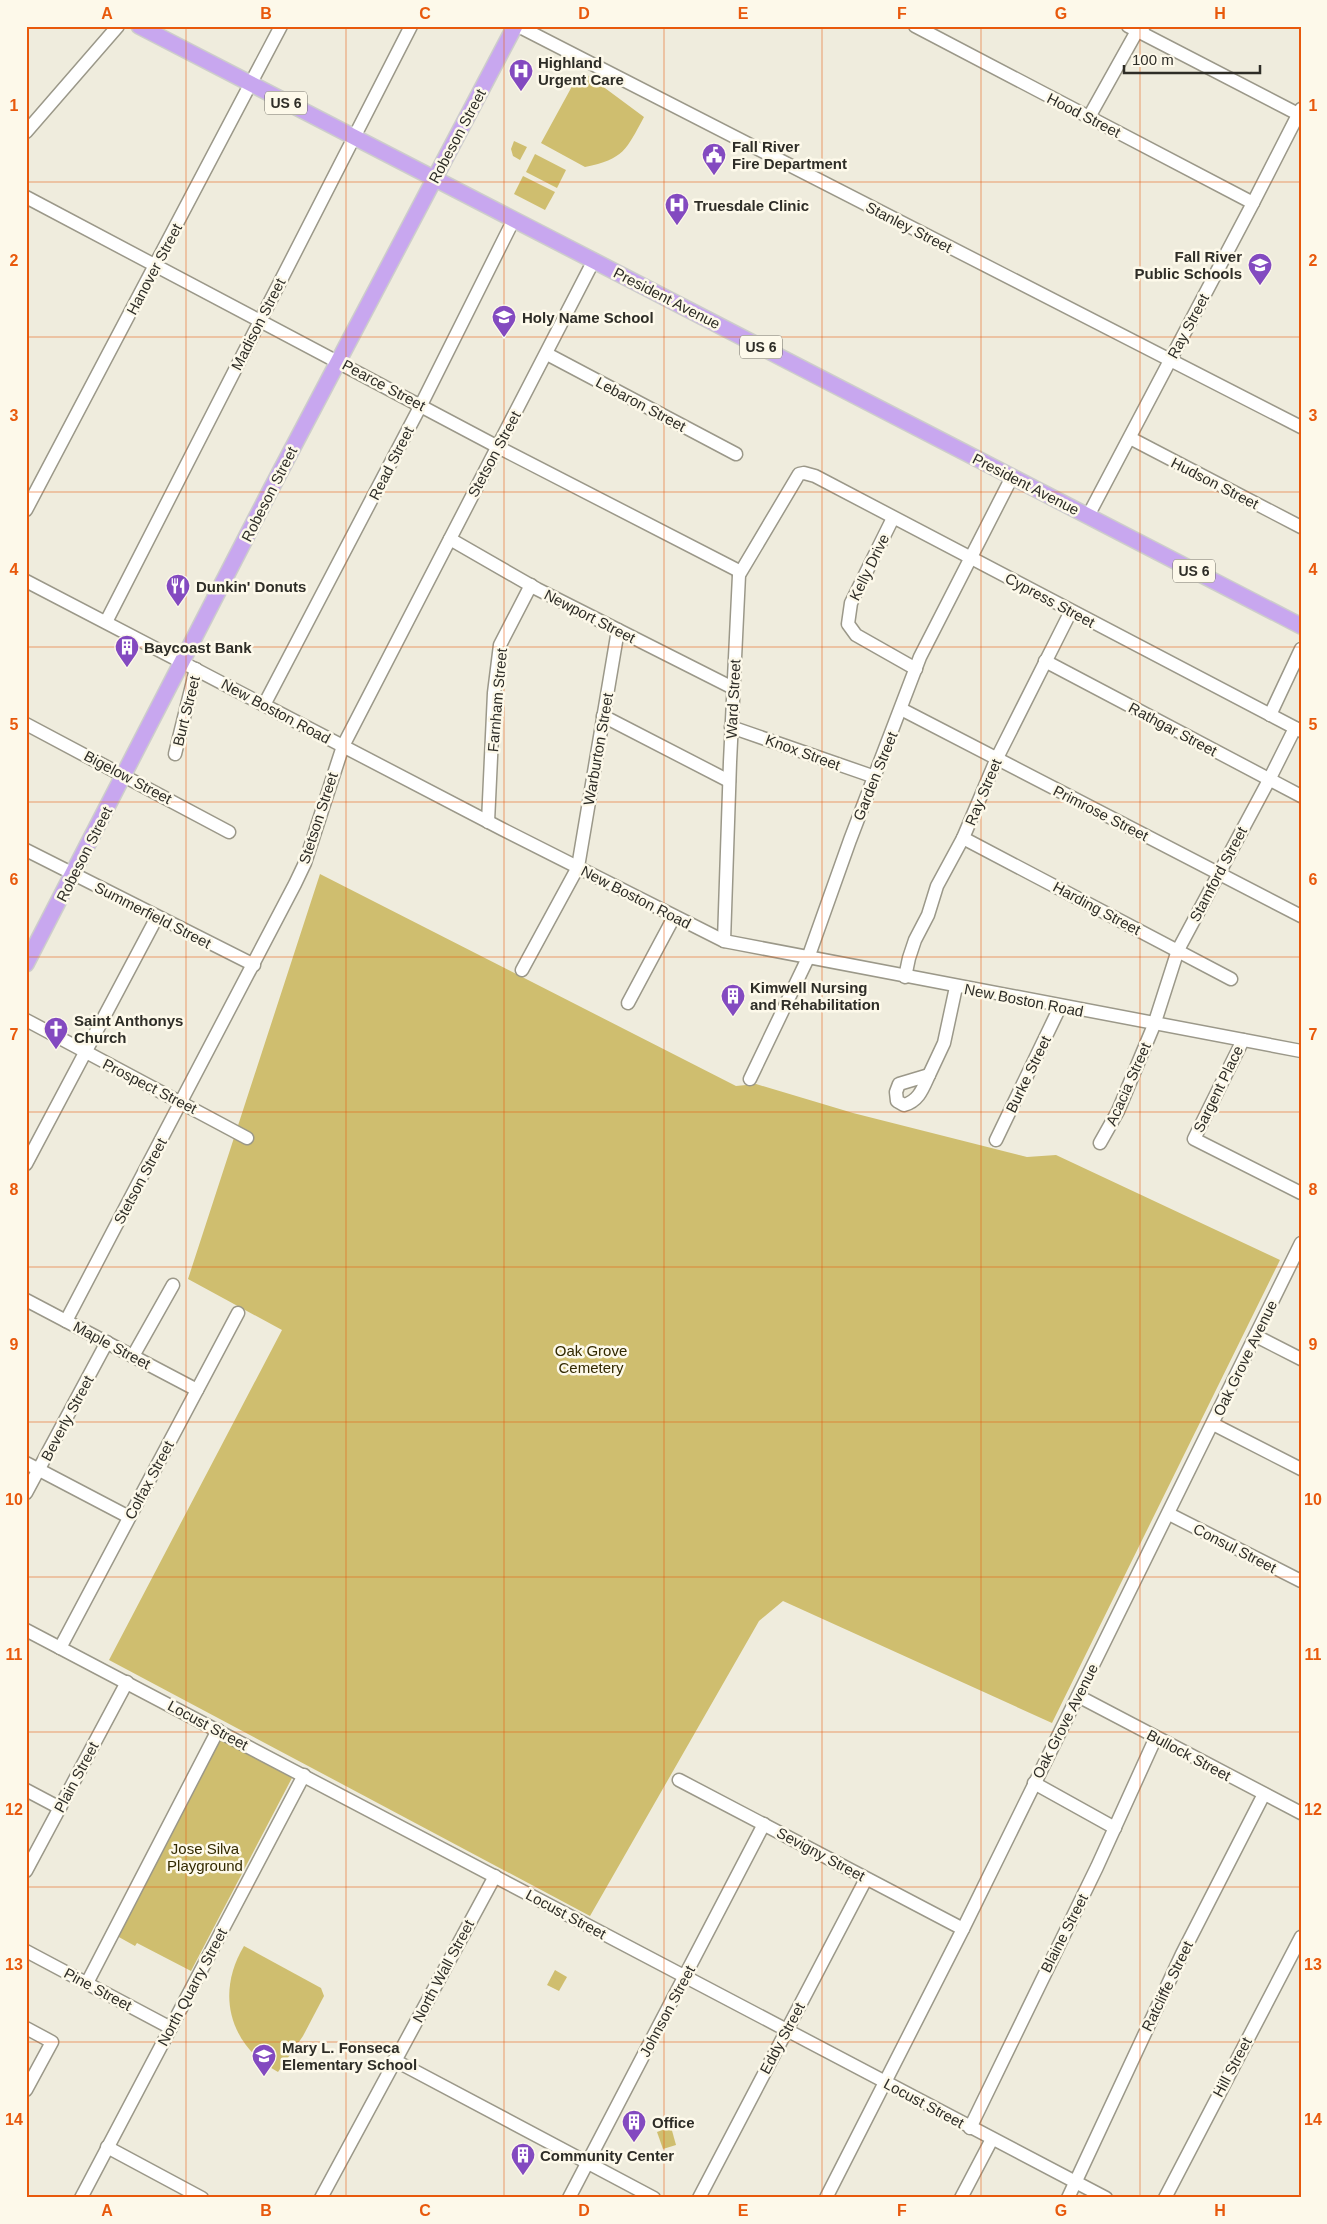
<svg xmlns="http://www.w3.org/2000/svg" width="1327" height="2224" viewBox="0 0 1327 2224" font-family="Arial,sans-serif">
<rect width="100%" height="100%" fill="#efecdd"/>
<g fill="#cfbe6f">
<path d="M586,74L644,117C626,150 624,159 585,167L541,143L576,79L585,77Z"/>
<path d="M514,141L527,147L520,160L513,156L511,149Z"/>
<path d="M535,154L566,170L557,188L526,172Z"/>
<path d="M523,176L555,192L545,210L514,194Z"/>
<path d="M320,874L736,1086L756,1084L853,1113L1027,1157L1056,1155L1280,1260L1052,1723L783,1601L759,1621L590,1916L109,1660L282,1330L188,1279Z"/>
<path d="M221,1738L293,1776L191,1971L137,1943L135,1946L117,1936Z"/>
<path d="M244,1946L321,1988L324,1996L303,2036L278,2072C230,2046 215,1994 244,1946Z"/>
<path d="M555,1970L567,1977L559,1991L547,1985Z"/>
<path d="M671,2127L676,2145L663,2149L657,2132Z"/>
</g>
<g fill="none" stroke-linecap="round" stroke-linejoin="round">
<defs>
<g id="minor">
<path d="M518,26L1301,427"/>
<path d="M915,26L1253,203"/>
<path d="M1128,26L1298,114"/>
<path d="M1089,117L1137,31L1143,28"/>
<path d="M26,132L118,26"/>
<path d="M26,197L498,447L739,571V575"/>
<path d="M547,354L736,454"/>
<path d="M1130,438L1301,527"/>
<path d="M26,510L281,26"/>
<path d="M1088,516L1253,203L1301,109"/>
<path d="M893,518L851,603L848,624L856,635L916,669"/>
<path d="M450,539L537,589L733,688"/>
<path d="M26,581L502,829L724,941L1301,1051"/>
<path d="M106,622L411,26"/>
<path d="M1045,661L1301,796"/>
<path d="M264,705L421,405L514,219"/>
<path d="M901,709L1301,916"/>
<path d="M1270,715L1301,649"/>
<path d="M603,716L729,781"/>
<path d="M26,724L229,832"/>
<path d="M731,727L875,777"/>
<path d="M175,754L196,669"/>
<path d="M488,822L494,693L500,645L531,585"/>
<path d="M963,838L1231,979"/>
<path d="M26,850L254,965"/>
<path d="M724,941L730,762L739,575L799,474L804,473L815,476L1301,731"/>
<path d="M522,970L578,867L618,630"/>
<path d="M905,977L909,958L915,940L928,915L937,886L963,838L997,758L1071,611"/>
<path d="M628,1003L674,917"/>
<path d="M26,1020L247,1138"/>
<path d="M1243,1040L1194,1139L1301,1193"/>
<path d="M929,1075C923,1088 919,1101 904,1105L897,1101L896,1092L899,1084Z"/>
<path d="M929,1075L944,1043L956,987"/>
<path d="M750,1079L808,958L850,840L920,657L1012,477"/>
<path d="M996,1140L1060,1007"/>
<path d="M1100,1143L1118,1111L1154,1025L1178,950L1269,780L1295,728"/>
<path d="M26,1164L157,917"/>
<path d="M26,1300L197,1390"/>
<path d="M66,1321L295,884L305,863L343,746L594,260"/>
<path d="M1256,1336L1301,1359"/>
<path d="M133,1356L173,1285"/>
<path d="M1213,1424L1301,1469"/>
<path d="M26,1463L129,1517"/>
<path d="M26,1493L107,1342"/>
<path d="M1169,1514L1301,1581"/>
<path d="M26,1630L1106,2198"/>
<path d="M60,1648L238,1313"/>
<path d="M1078,1696L1301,1813"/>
<path d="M679,1780L963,1929"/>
<path d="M1034,1783L1115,1828"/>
<path d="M26,1790L60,1808"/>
<path d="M26,1871L127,1682"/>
<path d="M26,1951L171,2028"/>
<path d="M87,1983L218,1730"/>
<path d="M26,2028L52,2042L26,2090"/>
<path d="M394,2060L654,2198"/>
<path d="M970,2128L1097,1867L1156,1737"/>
<path d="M107,2147L202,2198"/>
<path d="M81,2198L304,1775"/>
<path d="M321,2198L495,1876"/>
<path d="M569,2198L764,1824"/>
<path d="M699,2198L866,1879"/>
<path d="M826,2198L963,1929L1301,1243"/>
<path d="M961,2198L992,2139"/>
<path d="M1068,2198L1182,1954L1264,1794"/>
<path d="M1165,2198L1301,1937"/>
</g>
<g id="major">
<path d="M139,26L1301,626"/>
<path d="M26,964L271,489L515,26"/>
</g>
</defs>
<use href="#minor" stroke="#9b9889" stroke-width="15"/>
<use href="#major" stroke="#cdcdcb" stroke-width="18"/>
<use href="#minor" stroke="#fff" stroke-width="12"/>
<use href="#major" stroke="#c8a7ef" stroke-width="15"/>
</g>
<path fill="none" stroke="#e8590c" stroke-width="1" stroke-opacity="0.55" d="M186,26V2198M346,26V2198M504,26V2198M664,26V2198M822,26V2198M981,26V2198M1140,26V2198M26,182H1301M26,337H1301M26,492H1301M26,647H1301M26,802H1301M26,957H1301M26,1112H1301M26,1267H1301M26,1422H1301M26,1577H1301M26,1732H1301M26,1887H1301M26,2042H1301"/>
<defs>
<symbol id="hospital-pin" viewBox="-11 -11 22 30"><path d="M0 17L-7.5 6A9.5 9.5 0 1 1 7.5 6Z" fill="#834ac0" stroke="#fdf9ea"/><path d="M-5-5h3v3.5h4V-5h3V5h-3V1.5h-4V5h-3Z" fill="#fff"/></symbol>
<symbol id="civic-pin" viewBox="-11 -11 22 30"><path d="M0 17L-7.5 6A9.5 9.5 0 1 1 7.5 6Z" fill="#834ac0" stroke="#fdf9ea"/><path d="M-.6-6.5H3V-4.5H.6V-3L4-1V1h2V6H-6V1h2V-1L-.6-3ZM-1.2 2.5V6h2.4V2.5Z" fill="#fff"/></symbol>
<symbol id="school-pin" viewBox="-11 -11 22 30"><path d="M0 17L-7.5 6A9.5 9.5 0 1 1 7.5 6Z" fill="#834ac0" stroke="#fdf9ea"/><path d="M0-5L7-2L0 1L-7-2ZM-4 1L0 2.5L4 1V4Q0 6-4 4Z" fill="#fff"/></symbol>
<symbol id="restaurant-pin" viewBox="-11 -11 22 30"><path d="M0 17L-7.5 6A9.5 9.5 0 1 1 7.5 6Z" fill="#834ac0" stroke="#fdf9ea"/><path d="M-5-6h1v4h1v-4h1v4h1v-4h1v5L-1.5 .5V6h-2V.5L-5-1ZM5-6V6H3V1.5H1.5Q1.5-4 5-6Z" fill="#fff"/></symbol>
<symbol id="building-pin" viewBox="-11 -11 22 30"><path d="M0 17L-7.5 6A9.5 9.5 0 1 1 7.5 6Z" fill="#834ac0" stroke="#fdf9ea"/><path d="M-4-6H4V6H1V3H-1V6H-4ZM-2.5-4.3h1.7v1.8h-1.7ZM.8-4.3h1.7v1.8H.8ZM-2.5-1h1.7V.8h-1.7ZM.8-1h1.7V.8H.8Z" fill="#fff"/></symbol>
<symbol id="church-pin" viewBox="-11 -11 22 30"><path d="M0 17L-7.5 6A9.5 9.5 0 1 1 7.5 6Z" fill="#834ac0" stroke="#fdf9ea"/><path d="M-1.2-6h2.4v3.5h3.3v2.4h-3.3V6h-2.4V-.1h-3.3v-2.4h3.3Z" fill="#fff"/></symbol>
</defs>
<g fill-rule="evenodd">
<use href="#hospital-pin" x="507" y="57" width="28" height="38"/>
<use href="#civic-pin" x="700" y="141" width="28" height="38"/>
<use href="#hospital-pin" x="663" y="191" width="28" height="38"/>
<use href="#school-pin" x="1246" y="251" width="28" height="38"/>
<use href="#school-pin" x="490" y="303" width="28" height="38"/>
<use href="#restaurant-pin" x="164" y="572" width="28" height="38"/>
<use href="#building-pin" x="113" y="633" width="28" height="38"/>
<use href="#building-pin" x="719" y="982" width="28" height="38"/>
<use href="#church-pin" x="42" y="1015" width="28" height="38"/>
<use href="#school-pin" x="250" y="2042" width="28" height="38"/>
<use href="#building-pin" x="620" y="2108" width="28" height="38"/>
<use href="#building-pin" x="509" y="2141" width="28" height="38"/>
</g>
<g text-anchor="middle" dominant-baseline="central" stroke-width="5" stroke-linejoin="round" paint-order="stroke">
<g fill="#fdf9ea" stroke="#6c6a62" stroke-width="1">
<rect x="265" y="91.5" width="42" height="23" rx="4"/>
<rect x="740" y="335.5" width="42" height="23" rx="4"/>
<rect x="1173" y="559.5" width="42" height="23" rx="4"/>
</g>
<g font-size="14" font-weight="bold" fill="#2e2d27">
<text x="286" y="103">US 6</text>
<text x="761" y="347">US 6</text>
<text x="1194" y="571">US 6</text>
</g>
<g font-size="15" font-weight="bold" fill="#2e2d27" stroke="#fdf9ea" text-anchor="start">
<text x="538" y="62">Highland<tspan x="538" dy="17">Urgent Care</tspan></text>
<text x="732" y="146">Fall River<tspan x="732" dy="17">Fire Department</tspan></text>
<text x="694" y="205">Truesdale Clinic</text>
<text x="1242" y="256" text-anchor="end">Fall River<tspan x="1242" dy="17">Public Schools</tspan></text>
<text x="522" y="317">Holy Name School</text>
<text x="196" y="586">Dunkin' Donuts</text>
<text x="144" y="647">Baycoast Bank</text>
<text x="750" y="987">Kimwell Nursing<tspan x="750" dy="17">and Rehabilitation</tspan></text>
<text x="74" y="1020">Saint Anthonys<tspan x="74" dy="17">Church</tspan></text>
<text x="282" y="2047">Mary L. Fonseca<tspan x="282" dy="17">Elementary School</tspan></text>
<text x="652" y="2122">Office</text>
<text x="540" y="2155">Community Center</text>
</g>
<g font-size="15" fill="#2e2d27" stroke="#fdf9ea">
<text transform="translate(1084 115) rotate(27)">Hood Street</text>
<text transform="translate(457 136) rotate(-62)">Robeson Street</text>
<text transform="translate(909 227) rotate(27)">Stanley Street</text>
<text transform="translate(154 269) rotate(-62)">Hanover Street</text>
<text transform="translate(667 298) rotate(27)">President Avenue</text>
<text transform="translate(258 324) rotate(-63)">Madison Street</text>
<text transform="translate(1188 326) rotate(-62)">Ray Street</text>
<text transform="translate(384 385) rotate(28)">Pearce Street</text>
<text transform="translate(641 404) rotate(28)">Lebaron Street</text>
<text transform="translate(494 454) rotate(-62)">Stetson Street</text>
<text transform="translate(391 463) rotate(-63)">Read Street</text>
<text transform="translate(1215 483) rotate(27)">Hudson Street</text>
<text transform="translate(1026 484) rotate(27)">President Avenue</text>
<text transform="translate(269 494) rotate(-63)">Robeson Street</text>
<text transform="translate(869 567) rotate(-64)">Kelly Drive</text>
<text transform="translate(1050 600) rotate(28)">Cypress Street</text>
<text transform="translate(590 616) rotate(27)">Newport Street</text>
<text transform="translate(733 699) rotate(-87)">Ward Street</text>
<text transform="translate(497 700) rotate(-85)">Farnham Street</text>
<text transform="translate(186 711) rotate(-76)">Burt Street</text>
<text transform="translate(276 711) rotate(28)">New Boston Road</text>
<text transform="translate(1173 729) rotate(28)">Rathgar Street</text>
<text transform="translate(598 749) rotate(-80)">Warburton Street</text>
<text transform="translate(803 752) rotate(20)">Knox Street</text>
<text transform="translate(875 776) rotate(-68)">Garden Street</text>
<text transform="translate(128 777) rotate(28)">Bigelow Street</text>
<text transform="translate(983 792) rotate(-67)">Ray Street</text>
<text transform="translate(1101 813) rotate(27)">Primrose Street</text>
<text transform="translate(318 818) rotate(-72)">Stetson Street</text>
<text transform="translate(84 854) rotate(-63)">Robeson Street</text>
<text transform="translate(1218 874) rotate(-62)">Stamford Street</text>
<text transform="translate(636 897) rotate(27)">New Boston Road</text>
<text transform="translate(1097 908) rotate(28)">Harding Street</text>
<text transform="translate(153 915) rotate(27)">Summerfield Street</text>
<text transform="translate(1024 1000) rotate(11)">New Boston Road</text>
<text transform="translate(1028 1074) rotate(-64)">Burke Street</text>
<text transform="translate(1128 1084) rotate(-66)">Acacia Street</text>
<text transform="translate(150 1086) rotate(27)">Prospect Street</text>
<text transform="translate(1218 1089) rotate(-64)">Sargent Place</text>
<text transform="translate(140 1181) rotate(-62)">Stetson Street</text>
<text transform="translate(112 1345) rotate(28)">Maple Street</text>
<text transform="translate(1245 1358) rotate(-64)">Oak Grove Avenue</text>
<text transform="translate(67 1418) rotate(-62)">Beverly Street</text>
<text transform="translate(149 1480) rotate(-62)">Colfax Street</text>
<text transform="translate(1235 1548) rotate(27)">Consul Street</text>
<text transform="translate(1065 1721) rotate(-63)">Oak Grove Avenue</text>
<text transform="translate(208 1725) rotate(28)">Locust Street</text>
<text transform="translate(1189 1755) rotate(28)">Bullock Street</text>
<text transform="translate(76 1777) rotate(-62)">Plain Street</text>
<text transform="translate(821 1854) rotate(28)">Sevigny Street</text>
<text transform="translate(566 1914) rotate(28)">Locust Street</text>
<text transform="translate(1064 1933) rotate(-63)">Blaine Street</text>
<text transform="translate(443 1971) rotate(-62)">North Wall Street</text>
<text transform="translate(1167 1986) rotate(-64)">Ratcliffe Street</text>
<text transform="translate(192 1987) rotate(-62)">North Quarry Street</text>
<text transform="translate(98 1989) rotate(28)">Pine Street</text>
<text transform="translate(667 2011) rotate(-62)">Johnson Street</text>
<text transform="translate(782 2038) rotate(-62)">Eddy Street</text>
<text transform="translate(1232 2067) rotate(-62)">Hill Street</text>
<text transform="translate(924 2103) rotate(28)">Locust Street</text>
</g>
<g font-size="15" fill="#322900" stroke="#fdf9ea">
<text x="591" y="1350">Oak Grove<tspan x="591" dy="17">Cemetery</tspan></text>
<text x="205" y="1848">Jose Silva<tspan x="205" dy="17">Playground</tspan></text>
</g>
</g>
<rect width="1327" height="2224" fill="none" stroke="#fdf9ea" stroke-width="55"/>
<path d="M1124 65v8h136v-8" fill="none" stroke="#2e2d27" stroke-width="2.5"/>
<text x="1132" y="65" font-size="15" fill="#2e2d27" stroke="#fdf9ea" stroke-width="4" paint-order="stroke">100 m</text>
<rect x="28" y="28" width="1272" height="2168" fill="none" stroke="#e8590c" stroke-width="2"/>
<g font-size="16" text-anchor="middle" font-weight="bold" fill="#e8590c">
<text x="107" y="19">A</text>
<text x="266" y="19">B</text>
<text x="425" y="19">C</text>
<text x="584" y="19">D</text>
<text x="743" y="19">E</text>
<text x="902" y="19">F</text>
<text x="1061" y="19">G</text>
<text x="1220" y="19">H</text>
<text x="14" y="111">1</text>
<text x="1313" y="111">1</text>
<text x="14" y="266">2</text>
<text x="1313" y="266">2</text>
<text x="14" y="421">3</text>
<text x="1313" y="421">3</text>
<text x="14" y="575">4</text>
<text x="1313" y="575">4</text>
<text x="14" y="730">5</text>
<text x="1313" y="730">5</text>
<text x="14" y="885">6</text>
<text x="1313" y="885">6</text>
<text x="14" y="1040">7</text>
<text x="1313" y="1040">7</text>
<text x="14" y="1195">8</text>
<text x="1313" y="1195">8</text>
<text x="14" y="1350">9</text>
<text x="1313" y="1350">9</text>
<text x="14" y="1505">10</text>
<text x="1313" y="1505">10</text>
<text x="14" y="1660">11</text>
<text x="1313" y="1660">11</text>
<text x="14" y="1815">12</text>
<text x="1313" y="1815">12</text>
<text x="14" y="1970">13</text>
<text x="1313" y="1970">13</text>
<text x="14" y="2125">14</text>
<text x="1313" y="2125">14</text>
<text x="107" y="2216">A</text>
<text x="266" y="2216">B</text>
<text x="425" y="2216">C</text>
<text x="584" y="2216">D</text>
<text x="743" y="2216">E</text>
<text x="902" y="2216">F</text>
<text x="1061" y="2216">G</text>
<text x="1220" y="2216">H</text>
</g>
</svg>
